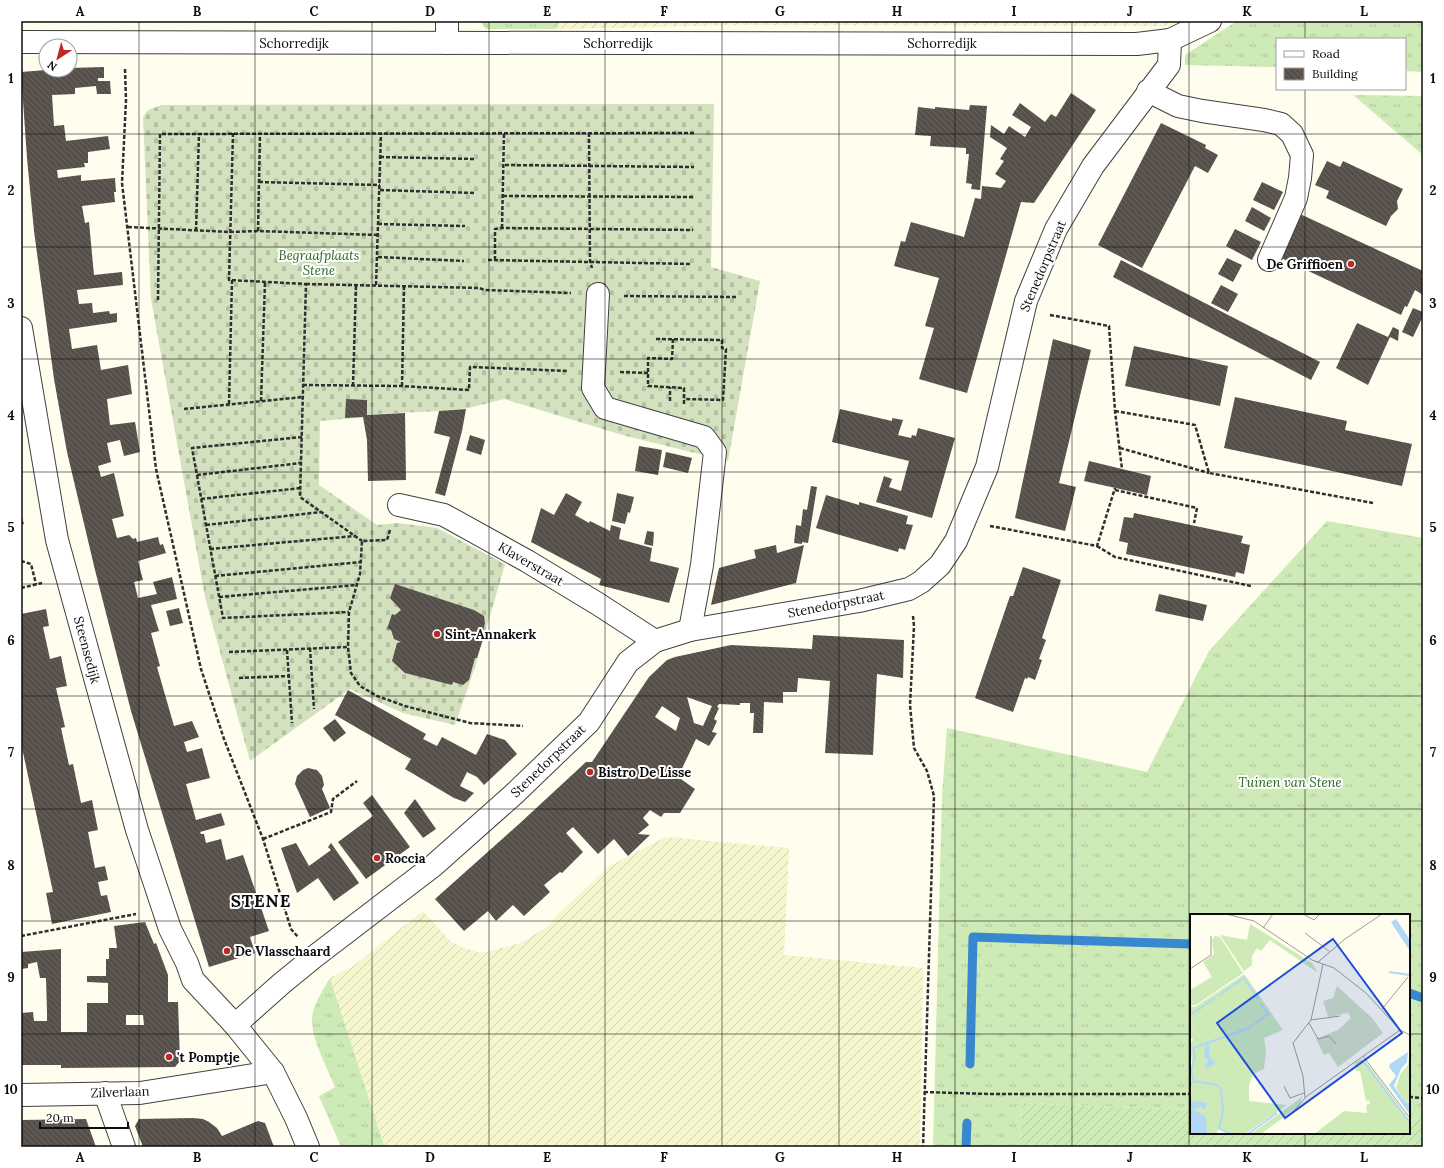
<svg xmlns="http://www.w3.org/2000/svg" width="1444" height="1168" viewBox="0 0 1444 1168" font-family="Lora,serif">
<defs>
<pattern id="farmland-furrows" width="10" height="10" patternUnits="userSpaceOnUse"><rect width="10" height="10" fill="#f5f5ce"/><path d="M-1 1l2-2M0 10L10 0M9 11l2-2" fill="none" stroke="#d1d1b0"/></pattern>
<pattern id="grass-tufts" width="24" height="20" patternUnits="userSpaceOnUse"><rect width="24" height="20" fill="#cdeab7"/><path d="M3 7l-1-3M5 7V3M7 7l1-3M15 17l-1-3M17 17v-4M19 17l1-3" fill="none" stroke="#afc89c"/></pattern>
<pattern id="cemetery-stones" width="16" height="16" patternUnits="userSpaceOnUse"><rect width="16" height="16" fill="#d3e1bf"/><path d="M2 7V4a2 2 0 0 1 4 0v3zM10 15v-3a2 2 0 0 1 4 0v3z" fill="#b4c0a3"/></pattern>
<pattern id="garden-furrows" width="10" height="10" patternUnits="userSpaceOnUse"><rect width="10" height="10" fill="#cdeab7"/><path d="M-1 1l2-2M0 10L10 0M9 11l2-2" fill="none" stroke="#afc89c"/></pattern>
<pattern id="building-back-hatch" width="6" height="6" patternUnits="userSpaceOnUse"><rect width="6" height="6" fill="#564f4a"/><path d="M-1 5l2 2M0 0l6 6M5-1l2 2" fill="none" stroke="#696460"/></pattern>
</defs>
<rect width="100%" height="100%" fill="#fffdee"/>
<g fill="url(#farmland-furrows)">
<path d="M560,21H1179L1169,26L737,25L556,29Z"/>
<path d="M666,837L789,848L784,955L923,968L920,1147H384L330,978L353,966L423,911L450,941L464,948L481,953L521,943L550,925L556,916L611,865Z"/>
</g>
<g fill="url(#grass-tufts)">
<path d="M480,21H560L556,29H486Z"/>
<path d="M1237,21H1423V72L1405,71V39H1277V67L1185,65V55Z"/>
<path d="M1353,95L1423,96V155Z"/>
<path d="M1327,521L1423,538V1119H1409V915H1191V1110L1022,1103L1020,1147H933L942,796L947,728L1147,772L1209,651Z"/>
<path d="M330,978L384,1146V1147H341L319,1096L335,1087C328,1069 310,1037 312,1017C314,1003 323,990 330,978Z"/>
</g>
<path fill="url(#cemetery-stones)" d="M714,104L711,267L760,281L728,461L626,436L504,399L469,408L439,411L376,414L367,415V417L320,421L319,485L377,525L398,523L437,528L505,564L476,664L455,725L403,713L350,689L250,761L205,597L151,299L143,117L148,110L162,105Z"/>
<path fill="url(#garden-furrows)" d="M1022,1103L1191,1110V1133H1409V1119H1423V1147H1020Z"/>
<g fill="none" stroke-linecap="round" stroke-linejoin="round">
<g stroke="#3887cf" stroke-width="9">
<path d="M1409,993L1423,998"/>
<path d="M970,1064L973,937L1191,944"/>
<path d="M966,1147L967,1123"/>
</g>
</g>
<g fill="url(#building-back-hatch)" fill-rule="evenodd">
<path d="M104,67V78H98V81H110L111,94H97L96,86L75,88V94L52,95L54,126L64,125L66,141L108,136L110,149L88,152V163H84L85,167L57,170L58,178L81,175V181L115,178L116,192H114L115,202L82,206L85,223L89,222L94,275L122,272L123,285L77,290L79,304L92,303L93,313L109,311L110,314L117,313V322L69,329L72,349L97,345L101,370L128,365L132,394L107,399L110,425L135,422L140,452L124,456L120,440L107,443L111,462L98,466L101,477L114,473L124,516L112,519L117,538L129,535L133,539L136,538L137,542L158,537L160,545L163,544L166,553L138,561L143,580L134,582L138,598L157,594L153,582L172,577L177,599L151,605L159,631L151,633L160,666L157,667L174,726L192,721L199,737L184,742L187,752L202,748L210,778L186,784L196,820L221,813L225,825L200,832L201,834H204L206,843L221,839L226,860L243,855L269,931L250,937L255,953L209,967L131,711L95,570L67,452L54,379L34,231L27,158L21,72L46,70H70V68Z"/>
<path d="M1071,93L1096,110L1034,203L1021,202L967,393L919,379L934,328L925,326L939,278L894,266L901,241L905,242L911,222L964,237L975,198L981,199L982,186L1001,188L1006,181L995,174L1004,161L1000,159L1007,148L990,137L991,125L1004,134L1009,126L1025,137L1031,127L1012,115L1020,103L1045,122L1051,114L1056,117Z"/>
<path d="M970,105L987,106L980,190L971,189L972,184L966,183L969,154H966V148L930,146L931,136L915,135L918,107L935,109V107L969,110Z"/>
<path d="M1161,123L1206,145L1205,148L1218,155L1208,173L1195,166L1142,268L1098,245Z"/>
<path d="M1327,161L1340,167L1343,161L1403,189L1397,201L1398,209L1391,216L1386,226L1326,198L1329,191L1315,185Z"/>
<path d="M1262,182L1283,192L1274,210L1253,200Z"/>
<path d="M1252,207L1271,218L1264,231L1245,221Z"/>
<path d="M1300,214L1423,271L1421,277L1423,279V295L1415,290L1407,307L1405,306L1401,315L1279,257Z"/>
<path d="M1235,229L1261,242L1252,260L1226,246Z"/>
<path d="M1227,258L1242,265L1233,282L1218,274Z"/>
<path d="M1121,260L1320,362L1311,380L1113,277Z"/>
<path d="M1221,285L1238,294L1228,312L1211,303Z"/>
<path d="M1413,308L1423,312V316L1413,337L1402,332Z"/>
<path d="M1357,323L1388,337L1393,327L1399,330L1398,341L1390,337L1368,385L1336,368Z"/>
<path d="M1053,339L1091,350L1059,483L1076,487L1065,531L1015,518Z"/>
<path d="M1134,346L1228,366L1220,406L1125,386Z"/>
<path d="M1235,397L1347,421L1345,430L1412,444L1402,486L1224,448Z"/>
<path d="M346,399L367,400V415L405,413L406,480L368,481L367,440L363,417L345,418Z"/>
<path d="M466,409L462,431L445,496L435,493L450,437L434,433L439,411Z"/>
<path d="M840,409L892,421V418L903,420L898,435L911,438L912,435L916,436L918,428L955,438L932,518L876,502L884,476L892,479L889,487L901,491L909,461L832,442Z"/>
<path d="M470,435L485,440L481,455L466,450Z"/>
<path d="M639,446L662,450L658,475L635,471Z"/>
<path d="M666,452L692,458L688,473L663,467Z"/>
<path d="M1089,461L1151,476L1147,495L1084,481Z"/>
<path d="M811,486L817,487L808,543L802,542V544L794,543L796,525L801,526L803,509L807,510Z"/>
<path d="M566,493L582,502L575,515L589,523L590,521L610,531L611,525L621,528L619,539L652,548L650,561L679,568L669,603L599,585L601,579L531,542L541,508L554,515Z"/>
<path d="M617,493L634,497L630,513L628,512L625,524L612,521Z"/>
<path d="M826,495L859,505V502L908,516L906,524L913,525L905,550L899,548L898,552L816,528Z"/>
<path d="M1134,513L1243,536L1241,543L1250,545L1244,574L1236,572L1235,577L1126,554L1128,543L1119,541L1124,517L1133,518Z"/>
<path d="M21,514L24,524L21,525Z"/>
<path d="M647,531L654,532L653,546L644,544Z"/>
<path d="M776,545L777,553L804,545L796,583L711,605L719,568L756,558L754,550Z"/>
<path d="M1023,567L1061,580L1042,638L1046,640L1039,659L1042,660L1035,680L1028,677L1027,679L1025,678L1013,712L975,698L1010,596H1013Z"/>
<path d="M395,584L474,610L484,616L485,623L481,639H483L477,658H475L469,680L463,685L453,682L452,685L405,673L392,661L397,643L401,642L394,639L391,630L387,629L392,614L395,615L401,610L390,598Z"/>
<path d="M1159,594L1207,605L1203,621L1155,611Z"/>
<path d="M179,608L183,623L170,626L166,611Z"/>
<path d="M46,609L49,626L43,627L50,659L61,656L67,686L56,688L65,727L61,728L69,765L73,764L81,803L92,800L98,830L88,832L95,868L105,866L108,880L98,882L101,896L107,895L111,912L52,924L46,893L53,892L21,743V614Z"/>
<path d="M813,635L904,640L903,678L877,674L873,755L825,753L830,681L798,678L797,692H783V703L764,702L763,733H753L754,713H750V703H740V705L719,704L717,707L719,708L714,719L717,721L712,732L717,733L709,746L696,739L678,777L695,789L680,813H664L661,817L650,810L643,818L649,825L638,834L650,835L628,856L614,839L598,854L573,827L566,833L583,852L562,873L560,872L544,885L550,892L524,916L513,905L496,921L488,911L464,931L435,899L519,824L586,762H592L649,677L667,660L675,657L731,645L812,649ZM687,697L712,706L703,726L694,723ZM662,706L680,718L676,731L655,717Z"/>
<path d="M348,690L426,734L423,739L437,746L442,737L476,755L487,734L505,740L517,754L484,785L477,777L467,772L460,786L474,793L465,802L454,798L405,769L411,759L335,715Z"/>
<path d="M335,719L346,733L334,742L323,728Z"/>
<path d="M308,768L317,770L322,776L324,785L322,789L330,808L310,817L295,784L297,776L303,770Z"/>
<path d="M372,795L410,847L366,879L338,842L373,816L363,803Z"/>
<path d="M415,799L436,829L423,838L404,813Z"/>
<path d="M296,843L309,866L331,850L328,847L331,843L359,883L334,901L318,878L297,893L281,848Z"/>
<path d="M145,922L154,944L156,943L168,975V1002H178L180,1061L175,1067L61,1068V1065H21V1013L33,1012L34,1021H47V1013L46,978H40L37,962L28,964V968L21,969V952L61,949V1032H87V1003H108V983L87,982V976H106V959H109V948H117L114,926ZM126,1015H143L144,1025H126Z"/>
<path d="M193,1118L203,1119L209,1122L217,1128L222,1136L258,1121L265,1123L274,1147H143L135,1126L139,1119Z"/>
<path d="M86,1119L96,1147H21V1120Z"/>
</g>
<g fill="none" stroke-linecap="round" stroke-linejoin="round">
<defs>
<g id="minor">
<path d="M447,21V43"/>
<path d="M21,42L1137,44L1170,40L1210,21"/>
<path d="M1148,91L1178,106L1202,111L1264,120L1281,124L1292,134L1302,155L1300,178L1296,198L1269,260"/>
<path d="M598,294L593,388L605,408L704,437L715,452L702,565L690,630"/>
<path d="M21,328L57,540L137,830L170,929L187,963L193,980L235,1025L273,1072L296,1118L308,1147"/>
<path d="M399,505L444,515L527,561L598,604L655,641"/>
<path d="M235,1025L281,984L314,957L433,866L513,795L589,722L628,662L655,641L690,630L859,601L909,589L921,582L940,565L956,541L987,467L1026,301L1056,229L1093,166L1169,65L1170,40"/>
<path d="M105,1093L124,1147"/>
<path d="M21,1095L140,1093L273,1072"/>
</g>
</defs>
<use href="#minor" stroke="#404040" stroke-width="24"/>
<g stroke="#2f2f2f" stroke-width="2.5" stroke-dasharray="4 2" stroke-linecap="butt">
<path d="M125,69L126,100L122,183L156,469L201,669L224,739L263,839L291,929L298,937"/>
<path d="M233,133L229,280L306,284L300,497L362,541"/>
<path d="M589,133L590,261L592,268"/>
<path d="M380,157L475,159"/>
<path d="M505,165L694,167"/>
<path d="M259,182L380,185"/>
<path d="M380,190L474,193"/>
<path d="M503,196L695,197"/>
<path d="M378,224L465,226"/>
<path d="M128,227L230,232L258,231L378,235"/>
<path d="M502,228L504,133"/>
<path d="M196,231L199,133"/>
<path d="M258,231L260,134"/>
<path d="M378,257L464,261"/>
<path d="M488,260L692,264"/>
<path d="M495,260V229L502,228L693,230"/>
<path d="M306,284L479,288L485,290L571,293"/>
<path d="M376,285L381,134"/>
<path d="M624,296L736,297"/>
<path d="M158,300L160,134L694,133"/>
<path d="M1050,315L1109,326L1115,411L1122,469"/>
<path d="M656,339L722,340V348L726,349L723,400L684,399"/>
<path d="M673,339L672,359L648,358V386L684,388V404"/>
<path d="M620,372L648,373"/>
<path d="M303,385L402,386L469,390L470,367L567,371"/>
<path d="M353,386L356,284"/>
<path d="M402,386L404,285"/>
<path d="M261,401L265,282"/>
<path d="M670,401V387"/>
<path d="M229,404L232,280"/>
<path d="M184,409L303,397"/>
<path d="M1115,411L1195,425L1209,473L1373,503"/>
<path d="M302,437L192,448L223,618L349,612"/>
<path d="M1120,448L1209,473"/>
<path d="M197,475L301,463"/>
<path d="M1115,490L1197,508L1194,523"/>
<path d="M201,499L301,488"/>
<path d="M206,525L321,512"/>
<path d="M990,526L1097,546L1115,488"/>
<path d="M390,530L387,540L362,541L360,574L349,612L348,647L351,673L360,686L377,696L405,706L470,723L523,726"/>
<path d="M1097,546L1115,557L1251,586"/>
<path d="M210,549L355,536"/>
<path d="M21,561L31,564L36,584"/>
<path d="M215,576L361,562"/>
<path d="M21,588L42,583"/>
<path d="M219,597L357,585"/>
<path d="M913,616L914,626L910,705L914,748L927,771L934,796L923,1147"/>
<path d="M310,648L314,709"/>
<path d="M287,650L292,723"/>
<path d="M229,652L348,647"/>
<path d="M239,678L289,676"/>
<path d="M263,839L331,812L333,799L357,781"/>
<path d="M21,936L136,914"/>
<path d="M924,1092L988,1094H1191"/>
<path d="M1409,1097L1423,1098"/>
</g>
<use href="#minor" stroke="#fff" stroke-width="22"/>
</g>
<path fill="none" stroke="#0d0d0d" stroke-width="1" stroke-opacity="0.55" d="M139,21V1147M255,21V1147M372,21V1147M489,21V1147M605,21V1147M722,21V1147M839,21V1147M955,21V1147M1072,21V1147M1189,21V1147M1305,21V39M1305,89V915M21,134H1423M21,247H1423M21,359H1423M21,472H1423M21,584H1423M21,696H1423M21,809H1423M21,921H1191M1409,921H1423M21,1034H1191M1409,1034H1423M1305,1133V1147"/>
<g fill="#bf2823" stroke="#fff" stroke-width="1.5">
<circle cx="1351" cy="264" r="4"/>
<circle cx="437" cy="634" r="4"/>
<circle cx="590" cy="772" r="4"/>
<circle cx="377" cy="858" r="4"/>
<circle cx="227" cy="951" r="4"/>
<circle cx="169" cy="1057" r="4"/>
</g>
<g text-anchor="middle" dominant-baseline="central" stroke-width="4" stroke-linejoin="round" paint-order="stroke">
<g font-size="13" fill="#0d0d0d" stroke="#fff">
<text x="294" y="43">Schorredijk</text>
<text x="618" y="43">Schorredijk</text>
<text x="942" y="43">Schorredijk</text>
<text transform="translate(1043 266) rotate(-67)">Stenedorpstraat</text>
<text transform="translate(531 564) rotate(30)">Klaverstraat</text>
<text transform="translate(836 604) rotate(-11)">Stenedorpstraat</text>
<text transform="translate(87 650) rotate(75)">Steensedijk</text>
<text transform="translate(548 761) rotate(-44)">Stenedorpstraat</text>
<text transform="translate(120 1092) rotate(-2)">Zilverlaan</text>
</g>
<g font-size="13" font-style="italic" fill="#26661d" stroke="#fff">
<text x="319" y="255">Begraafplaats<tspan x="319" dy="15">Stene</tspan></text>
<text x="1290" y="782">Tuinen van Stene</text>
</g>
<g font-size="13" font-weight="bold" fill="#0d0d0d" stroke="#fff" text-anchor="start">
<text x="1343" y="264" text-anchor="end">De Griffioen</text>
<text x="445" y="634">Sint-Annakerk</text>
<text x="598" y="772">Bistro De Lisse</text>
<text x="385" y="858">Roccia</text>
<text x="235" y="951">De Vlasschaard</text>
<text x="177" y="1057">'t Pomptje</text>
</g>
<g font-size="17" font-weight="bold" letter-spacing="1" fill="#0d0d0d" stroke="#fff">
<text x="261" y="901">STENE</text>
</g>
</g>
<g transform="translate(1190 914)">
<rect width="220" height="220" fill="#fffdee"/>
<path d="M60,10L122,49L128,59L80,26L71,37L67,34L62,42V51L54,57L30,21L57,26ZM25,22L30,23L53,59L6,91H0V76L22,63L13,48L24,40L22,26ZM53,61H55L93,116L74,124L76,137L74,155L63,160L59,171V187L97,191L55,220H44L28,214L27,220H0L2,148L0,132L3,125L0,123V108L11,125L52,72L0,107V92L5,93ZM220,137V188L214,187L206,173L211,159L218,151ZM171,145L178,150L220,206V220H124L154,197L177,199L176,191L180,190L179,186L176,187L170,157H166L165,149ZM112,183L110,191L71,220H61Z" fill="#cdeab7"/>
<path d="M147,72L182,104L193,119L148,153L139,139L134,141L126,125L148,116L161,104L158,99L138,103L133,87L143,84Z" fill="#d3e1bf"/>
<path d="M52,72L65,90L11,126L0,107Z" fill="#cdeab7"/>
<path d="M206,5L220,26V37L204,13L201,8ZM19,129L20,144L26,148L17,155L14,152L18,147L14,143L15,132ZM218,138L217,148L211,155L204,172L214,187L220,189V201L199,171L206,162L199,153L200,150ZM1,187L17,189L15,196L10,192L4,196L16,203L17,220H0Z" fill="#b2d8f7"/>
<path fill="none" stroke="#b2d8f7" stroke-width="2" d="M199,58L220,61M28,82L54,64L68,85M0,101L25,84M173,147L220,209M3,167L1,157L5,143L3,134L59,114L78,100L71,90M0,172L3,167L27,171L31,175L33,197L29,215L41,220M58,220L87,199"/>
<path fill="none" stroke="#9e9d94" stroke-width="1" d="M36,0L64,7L122,46L144,54L176,79L210,116L220,121M113,0L124,6L130,0M73,14L83,0M115,19L139,37M127,49L155,25L192,0M0,55L21,41V22M192,95L218,63M121,106L150,102M119,109L128,125L139,122L146,130M173,142L220,204M94,172L100,184L114,179M115,184L113,162L103,129L121,106L133,50M102,199L117,182L210,116"/>
<path fill="#1d4ed8" fill-opacity="0.15" stroke="#1d4ed8" stroke-width="2" d="M143,25L212,119L95,204L27,109Z"/>
<rect width="220" height="220" fill="none" stroke="#0d0d0d" stroke-width="2"/>
</g>
<rect width="1444" height="1168" fill="none" stroke="#ffffff" stroke-width="44"/>
<rect x="1276" y="38" width="130" height="52" fill="#ffffff" stroke="#9e9e9e"/>
<rect x="1284" y="51" width="20" height="6" fill="#ffffff" stroke="#9e9e9e"/>
<text x="1312" y="58" font-size="12" fill="#0d0d0d">Road</text>
<rect x="1284" y="68" width="20" height="12" fill="url(#building-back-hatch)" stroke="#9e9e9e"/>
<text x="1312" y="78" font-size="12" fill="#0d0d0d">Building</text>
<g transform="translate(58 58) rotate(216)"><circle r="19" fill="#ffffff" stroke="#9e9e9e"/>
<path d="M0-3L7 15L0 10L-7 15Z" fill="#bf2823"/>
<text y="-6" font-size="11" font-weight="bold" text-anchor="middle" fill="#0d0d0d">N</text>
</g>
<path d="M40 1122v6h88v-6" fill="none" stroke="#0d0d0d" stroke-width="2"/>
<text x="46" y="1122" font-size="12" fill="#0d0d0d" stroke="#ffffff" stroke-width="3" paint-order="stroke">20 m</text>
<rect x="22" y="22" width="1400" height="1124" fill="none" stroke="#0d0d0d" stroke-width="1.5"/>
<g font-size="13" text-anchor="middle" font-weight="bold" fill="#0d0d0d">
<text x="80" y="16">A</text>
<text x="197" y="16">B</text>
<text x="314" y="16">C</text>
<text x="430" y="16">D</text>
<text x="547" y="16">E</text>
<text x="664" y="16">F</text>
<text x="780" y="16">G</text>
<text x="897" y="16">H</text>
<text x="1014" y="16">I</text>
<text x="1130" y="16">J</text>
<text x="1247" y="16">K</text>
<text x="1364" y="16">L</text>
<text x="11" y="83">1</text>
<text x="1433" y="83">1</text>
<text x="11" y="195">2</text>
<text x="1433" y="195">2</text>
<text x="11" y="308">3</text>
<text x="1433" y="308">3</text>
<text x="11" y="420">4</text>
<text x="1433" y="420">4</text>
<text x="11" y="532">5</text>
<text x="1433" y="532">5</text>
<text x="11" y="645">6</text>
<text x="1433" y="645">6</text>
<text x="11" y="757">7</text>
<text x="1433" y="757">7</text>
<text x="11" y="870">8</text>
<text x="1433" y="870">8</text>
<text x="11" y="982">9</text>
<text x="1433" y="982">9</text>
<text x="11" y="1094">10</text>
<text x="1433" y="1094">10</text>
<text x="80" y="1162">A</text>
<text x="197" y="1162">B</text>
<text x="314" y="1162">C</text>
<text x="430" y="1162">D</text>
<text x="547" y="1162">E</text>
<text x="664" y="1162">F</text>
<text x="780" y="1162">G</text>
<text x="897" y="1162">H</text>
<text x="1014" y="1162">I</text>
<text x="1130" y="1162">J</text>
<text x="1247" y="1162">K</text>
<text x="1364" y="1162">L</text>
</g>
</svg>
